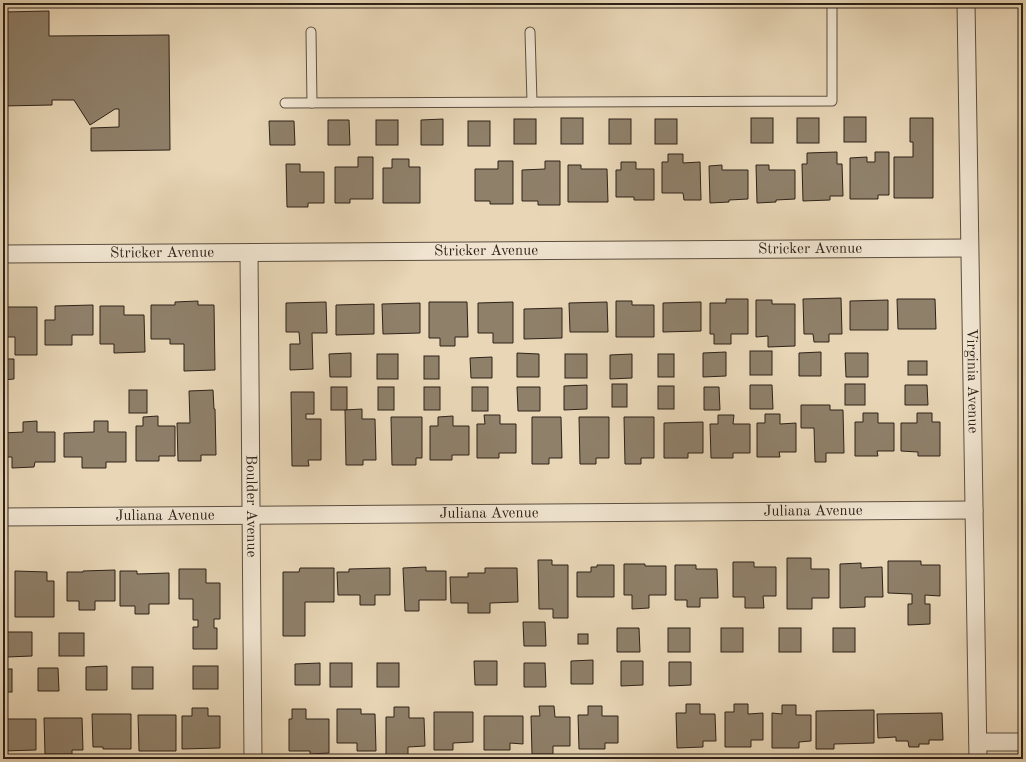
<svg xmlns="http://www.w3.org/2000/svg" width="1026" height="762" viewBox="0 0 1026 762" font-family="'Old Standard TT',serif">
<rect width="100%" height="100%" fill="#e8d6b6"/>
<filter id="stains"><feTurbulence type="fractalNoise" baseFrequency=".005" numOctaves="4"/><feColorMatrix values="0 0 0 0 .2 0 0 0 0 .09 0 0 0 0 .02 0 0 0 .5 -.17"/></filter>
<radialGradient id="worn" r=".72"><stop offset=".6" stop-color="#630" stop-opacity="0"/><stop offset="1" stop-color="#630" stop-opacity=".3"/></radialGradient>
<g fill="#8f806a" stroke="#2e2218">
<path d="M49,11V36L169,35L170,150L91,151V128L119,127V109H115L90,125L74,100H52V105L3,106V12Z"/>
<rect x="1019" y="53" width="4" height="23"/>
<rect x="1020" y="100" width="3" height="23"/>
<rect x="844" y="117" width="22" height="25"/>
<rect x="561" y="118" width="22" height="26"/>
<rect x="751" y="118" width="22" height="25"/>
<rect x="797" y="118" width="22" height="25"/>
<path d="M910,118H933V198H894V157H913V142H910Z"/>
<path d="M443,119V145H421V120Z"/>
<rect x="514" y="119" width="22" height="25"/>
<rect x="609" y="119" width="22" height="25"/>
<rect x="655" y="119" width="22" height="25"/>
<path d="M328,120H349L350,145H328Z"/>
<rect x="376" y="120" width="22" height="25"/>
<path d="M269,121H294L295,145H270Z"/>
<rect x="468" y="121" width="22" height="25"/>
<path d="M837,152V164H842L843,196H830V200L803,201L802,164H807V153Z"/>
<path d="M875,152H889V195H878V199H850V158L867,157V162H875Z"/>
<path d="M668,154H683V163L700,162L701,200H684L683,193H662V162H668Z"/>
<path d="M358,157H373V199H350V203H335V167H358Z"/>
<path d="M392,159H409V167H420V203H383V168H392Z"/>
<path d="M498,161H513V204H490V201H475V169H498Z"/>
<path d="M545,161H560V205H538V201H522V170L545,169Z"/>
<path d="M621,162H636V169H654V200H634V197H616V170H621Z"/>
<path d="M286,164H300V172H324V203H308V207H287Z"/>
<path d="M568,165H581V169H607L608,202H568Z"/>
<path d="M722,165V170H748V199L729,200V202L710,203L709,166Z"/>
<path d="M756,165H769V170H795V199L776,200V202L757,203Z"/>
<rect x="1020" y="167" width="3" height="20"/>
<path d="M1020,213H1023V233H1019Z"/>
<rect x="1021" y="235" width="2" height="48"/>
<path d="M841,298L842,334H829V342H814L813,334H804L803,299Z"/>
<path d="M726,299H748V334H731V344H714V334H710V303H726Z"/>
<path d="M897,299H935L936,329H898Z"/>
<path d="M756,300H772V304H795V346L768,347V336L756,337Z"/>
<path d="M888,300V330H850V301Z"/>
<path d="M198,301V305H214L215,370L184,371V344H170V339H151V305H175V302Z"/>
<path d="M616,301H632V305H654V337H616Z"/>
<path d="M326,302L327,333H312L313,369L290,370V344H300L299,332H286V303Z"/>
<path d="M429,302H467L468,337H455V346H440V338H429Z"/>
<path d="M513,302V343H493V333H478V303Z"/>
<path d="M607,302L608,332H570L569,303Z"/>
<path d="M701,302V331L663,332V303Z"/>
<path d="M420,303V333L383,334L382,304Z"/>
<path d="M374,304V334L336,335V305Z"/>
<path d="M93,305V335H72V345H45V320H55V306Z"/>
<path d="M100,306H124V315H144L145,352L114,353V344H100Z"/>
<path d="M3,307H37V355H15V337H3Z"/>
<path d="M562,308V338L524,339V309Z"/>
<rect x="750" y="351" width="22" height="24"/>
<path d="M726,352V376L703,377V353Z"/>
<path d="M821,352V376H799V353Z"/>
<path d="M351,353V377H330L329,354Z"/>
<path d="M517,353L539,354V377H517Z"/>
<path d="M845,353H868V377H846Z"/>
<rect x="377" y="354" width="21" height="25"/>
<rect x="565" y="354" width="22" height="24"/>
<path d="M632,354V378L610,379V355Z"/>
<rect x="658" y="354" width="16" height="23"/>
<rect x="424" y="356" width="15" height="23"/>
<path d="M492,357V378H471L470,358Z"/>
<path d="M3,359H14V379L3,380Z"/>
<rect x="908" y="361" width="19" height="14"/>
<rect x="612" y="384" width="15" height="23"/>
<rect x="845" y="384" width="20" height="21"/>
<path d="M587,385V409L564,410V386Z"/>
<path d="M750,385H772L773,409H750Z"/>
<path d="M905,385H927L928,405H905Z"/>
<rect x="658" y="386" width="16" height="23"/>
<rect x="331" y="387" width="16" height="23"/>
<rect x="378" y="387" width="16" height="23"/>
<rect x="424" y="387" width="16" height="23"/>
<rect x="472" y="387" width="16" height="24"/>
<path d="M517,387H540V411H518Z"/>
<path d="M704,387H719L720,410H704Z"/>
<rect x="129" y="390" width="18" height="23"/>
<path d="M213,390L214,409H215L216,455H201V461H178L177,423H190L189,391Z"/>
<path d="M291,392H314V414H306V419H321V460H308L309,466H292Z"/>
<path d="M801,405H830V410H843L844,453H826V462H815L814,428H801Z"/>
<path d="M362,409V419H375L376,460H363V465H346L345,410Z"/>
<path d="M863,413H878V423H894V451H877L878,456H855V422H863Z"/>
<path d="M917,413H932V422H940V456H918V452L901,451V423H917Z"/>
<path d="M765,414H780V424L796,423V452H779L780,457H757V423H765Z"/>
<path d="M484,415H500V424H516V453H499V458H477V424H485Z"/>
<path d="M718,415H734L733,424H750V453H733V458H711L710,424H718Z"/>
<path d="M158,416V426H175V456H159V461H136V426H143V417Z"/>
<path d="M453,416V426H469V455H452V460H430V426H438V417Z"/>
<path d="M391,417H422V458H416V465H392Z"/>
<path d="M532,417H561L562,458H549V464H532Z"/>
<path d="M579,417H609V458H596V464H580Z"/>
<path d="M624,417H654V458H641V464H625Z"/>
<path d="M37,421V432H55V462H35L34,467L12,468V457H3V433L23,432V422Z"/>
<path d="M94,421H108V432H126V462H106V468H82V457H64V433L94,432Z"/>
<path d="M703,422V453H688V458H664V423Z"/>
<path d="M787,558H811V569H829V598H812V609H787Z"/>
<path d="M538,560H552V565H568V618H553V609H539Z"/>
<path d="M888,561H921V565H940V596L925,595V604H930V624L908,625V604H912V594L888,593Z"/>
<path d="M733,562H754V567H776V596H763L764,608H745V597H733Z"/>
<path d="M861,563V568L882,567L883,597H865V607L840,608V564Z"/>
<path d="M624,564H645V566H666V595H649V608L632,609V595H624Z"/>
<path d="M597,565H614V597H577V572H591V567H597Z"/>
<path d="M675,565H696V569H717L718,598H700V607H687V600H675Z"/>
<path d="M426,567V571H446V600H419V611H405L403,568Z"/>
<path d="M300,568H334V602H305V636H283V572H299Z"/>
<path d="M390,568V595H375V605H360V595H338L337,572H349V569Z"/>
<path d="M485,568H517L518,602L490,603V613H468V603H451L450,577H468V573H485Z"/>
<path d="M179,569H206V583H220V619H214V628H217V649H193V627H198V620H193V599H179Z"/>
<path d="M115,570V601H95V610H79V601H67V572H83V571Z"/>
<path d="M15,571L47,572V581H54V617H15Z"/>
<path d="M120,571H137V574L169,573V604H149V614H135V606H120Z"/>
<path d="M523,622H545L546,646H524Z"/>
<path d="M617,628H639L640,652H617Z"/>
<rect x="668" y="628" width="22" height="24"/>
<rect x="721" y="628" width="22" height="24"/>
<rect x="779" y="628" width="22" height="24"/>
<rect x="833" y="628" width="22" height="24"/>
<path d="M7,632H32V656L7,657Z"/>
<rect x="59" y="633" width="25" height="23"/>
<rect x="578" y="634" width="10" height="10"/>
<path d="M593,660V684H571V661Z"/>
<path d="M474,661H497V685H475Z"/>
<path d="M621,661H643V685L621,686Z"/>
<path d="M669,662H691V685L669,686Z"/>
<path d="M320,663V685H295V664Z"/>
<rect x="330" y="663" width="22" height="24"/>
<rect x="377" y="663" width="22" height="24"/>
<path d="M524,663H545L546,687H524Z"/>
<path d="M107,666V690H86V667Z"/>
<rect x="193" y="666" width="25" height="23"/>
<rect x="132" y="667" width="21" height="22"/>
<path d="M38,668H58L59,691H38Z"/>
<rect x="3" y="669" width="9" height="23"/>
<path d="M686,704H700V714H715L716,741H703V747L677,748L676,713H686Z"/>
<path d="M734,704H748V714L763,713V740H751V747H725V712H734Z"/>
<path d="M782,705H796V715H811V741L799,742V748H772V713L782,714Z"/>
<path d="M539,706H554L555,717H570V746H553V754H532L531,716H540Z"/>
<path d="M588,706H602V716H618V743H605V749H579L578,715H588Z"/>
<path d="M394,707H409V718H424L425,746L408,747V755H386V717H394Z"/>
<path d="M192,708H208V716H220V748L182,749V716H192Z"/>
<path d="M292,709H306V719H329V753L310,754V751H289V719H292Z"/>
<path d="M337,709H361V714H375L376,751H357V743H337Z"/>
<path d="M874,710V743L834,744V749H816V711Z"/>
<path d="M434,712H473V742L453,743V750H434Z"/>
<path d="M942,713L943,740H929V744H919V747H909L908,741H896V737L878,738L877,714Z"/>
<path d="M92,714H131V749H103V747H93Z"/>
<path d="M138,715H176V751H139Z"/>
<path d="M484,716H523V744L510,743V750H484Z"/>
<path d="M44,718H82L83,750H72V754H45Z"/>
<path d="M3,719H36V750L3,751Z"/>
</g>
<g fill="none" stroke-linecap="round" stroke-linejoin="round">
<defs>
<g id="service">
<path d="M311,32L312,103"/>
<path d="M530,32L532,102"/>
<path d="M285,103L832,101V3"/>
</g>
<g id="minor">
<path id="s1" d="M966,3L978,759"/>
<path id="s2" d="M249,253L253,759"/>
<path id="s3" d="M3,254L969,248"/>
<path id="s4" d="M3,517L974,510"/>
<path d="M978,742H1023"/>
</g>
</defs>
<use href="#service" stroke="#5c4f40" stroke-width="11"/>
<use href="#minor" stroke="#5c4f40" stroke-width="19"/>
<use href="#service" stroke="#f0e4d0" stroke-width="9"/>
<use href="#minor" stroke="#f0e4d0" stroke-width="17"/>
</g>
<g text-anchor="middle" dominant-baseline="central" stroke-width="3.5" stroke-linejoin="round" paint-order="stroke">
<g font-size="15" fill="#2e2218" stroke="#f0e4d0">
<text stroke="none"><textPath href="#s3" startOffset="807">Stricker Avenue</textPath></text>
<text stroke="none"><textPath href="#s3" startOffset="483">Stricker Avenue</textPath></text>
<text stroke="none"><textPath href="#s3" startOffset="159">Stricker Avenue</textPath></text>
<text stroke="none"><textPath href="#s1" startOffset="378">Virginia Avenue</textPath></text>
<text stroke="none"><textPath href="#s2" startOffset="253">Boulder Avenue</textPath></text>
<text stroke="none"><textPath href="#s4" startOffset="810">Juliana Avenue</textPath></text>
<text stroke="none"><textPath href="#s4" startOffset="486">Juliana Avenue</textPath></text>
<text stroke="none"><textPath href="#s4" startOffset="162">Juliana Avenue</textPath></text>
</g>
</g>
<rect width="1026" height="762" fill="none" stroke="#e8d6b6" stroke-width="16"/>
<rect x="4" y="4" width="1018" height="754" fill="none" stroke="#2e2218" stroke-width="2"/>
<rect x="8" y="8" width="1010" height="746" fill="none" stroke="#2e2218"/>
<rect width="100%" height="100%" filter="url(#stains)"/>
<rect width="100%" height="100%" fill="url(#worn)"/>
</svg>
